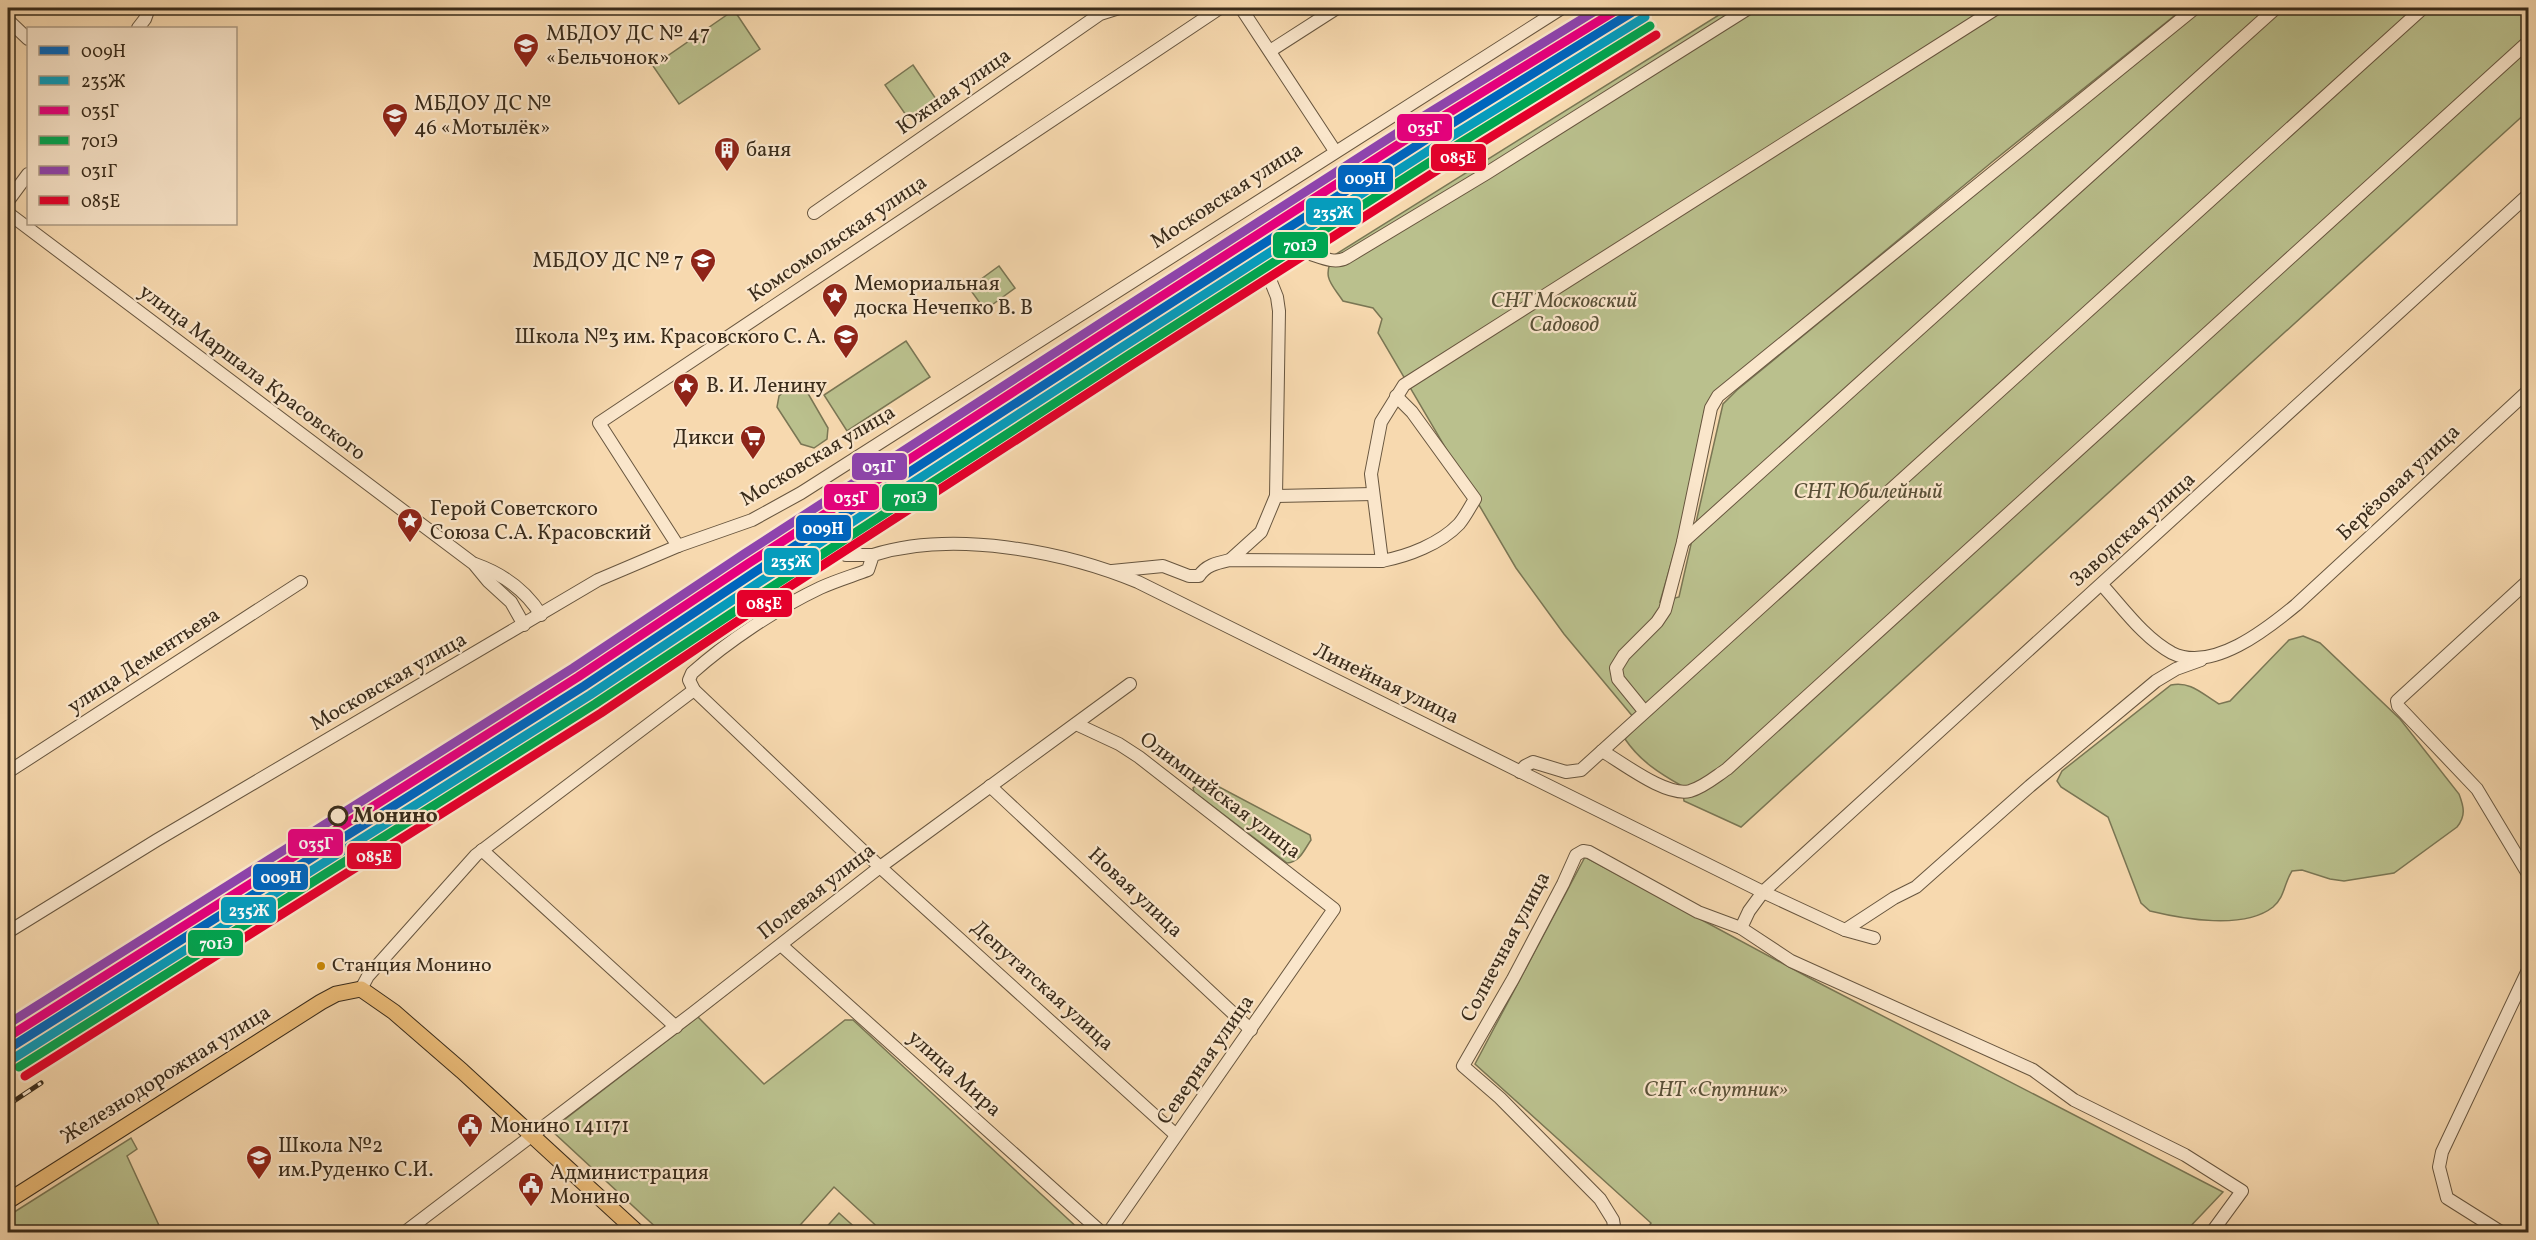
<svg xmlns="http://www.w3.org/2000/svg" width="2536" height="1240" viewBox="0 0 2536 1240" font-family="Vollkorn,serif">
<rect width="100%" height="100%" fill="#f7d9af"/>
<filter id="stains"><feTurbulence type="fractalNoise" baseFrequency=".00333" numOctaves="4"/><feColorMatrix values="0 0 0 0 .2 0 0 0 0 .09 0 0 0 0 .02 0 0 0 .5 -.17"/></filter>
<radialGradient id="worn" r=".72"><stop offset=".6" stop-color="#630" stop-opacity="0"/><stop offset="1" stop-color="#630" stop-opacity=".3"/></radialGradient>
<g fill="#bac08d" stroke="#7a7654" stroke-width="1.5">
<path d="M1730,8H2184L1992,162L1714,393L1705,408L1679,536L1660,602L1679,597L1723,404L1737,390L2202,8H2528V111L1741,827L1684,801L1682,786C1659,773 1640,761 1625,739L1639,724L1564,634L1516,568L1378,333L1382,319L1373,308L1343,301C1331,283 1322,278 1333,256Z"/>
<path d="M734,10L760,49L679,104L653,66Z"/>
<path d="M913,65L936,99L908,118L885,85Z"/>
<path d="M999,266L1015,288L985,310L969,288Z"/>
<path d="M906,341L930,377L847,431L824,395Z"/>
<path d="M791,386L806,390L828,428L827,439L814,448L801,444L777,407L779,396Z"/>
<path d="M2303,636L2320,643L2400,719L2459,794C2464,807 2466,816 2457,827L2394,873L2344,881L2330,879L2302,870L2292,871C2284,883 2285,897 2273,907C2244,930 2183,919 2150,911L2141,903L2108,817L2061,787L2057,781L2062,771L2171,685C2191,681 2202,694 2219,704L2230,701L2289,640Z"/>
<path d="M1201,781H1208L1310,835L1311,840C1304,850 1300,862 1287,863L1194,792L1193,788Z"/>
<path d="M1585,857L1817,982L2223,1192L2185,1232H1645L1651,1223L1475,1064Z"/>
<path d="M698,1017L764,1084L845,1020H853L1082,1232H883L834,1187L794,1232H661L551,1130Z"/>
<path d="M131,1138L137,1149L127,1156L162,1232H8V1216Z"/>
<path d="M839,1213L860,1232H822Z"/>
</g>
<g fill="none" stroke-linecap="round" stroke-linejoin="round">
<defs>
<g id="minor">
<path d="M1241,8L1335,151"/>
<path d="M8,20L28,39"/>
<path d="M138,28L145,19L149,8"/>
<path d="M1270,51L1337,8"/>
<path d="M8,201L28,174"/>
<path d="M8,213L474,564L488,581L511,602L524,625"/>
<path d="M814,213L1100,14L1119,8"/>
<path d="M1276,496L1373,494"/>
<path d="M1683,542L2276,8"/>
<path d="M678,546L599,423L1220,8"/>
<path d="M873,555H846C823,536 842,527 858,514L1131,351L1250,289L1269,277L1297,251C1313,252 1331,266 1346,258L1487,173L1749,8"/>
<path d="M1230,560L1261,532L1276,496L1279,311L1277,297L1269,277"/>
<path d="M1382,561L1371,474L1381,422L1404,385L1997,8"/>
<path d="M475,564C503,574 525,589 541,615"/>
<path d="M1112,571L1163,566L1189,576H1199C1206,565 1217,563 1230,560L1382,561C1408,556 1440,544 1459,524C1465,517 1470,507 1475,499L1412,412L1396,396"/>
<path d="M2528,581L2397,701L2398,706L2477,789L2528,874"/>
<path d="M2102,585C2123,608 2144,638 2172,653C2212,673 2267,629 2296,605L2528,391"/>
<path d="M1644,711L1618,679L1616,668L1624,655L1657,622L1665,610L1683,542L1711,408L1718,396L2195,8"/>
<path d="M1076,724L1119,744L1139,757L1334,909L1109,1232"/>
<path d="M1602,751C1623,763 1666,797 1690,791C1704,787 1715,777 1727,769L2528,42"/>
<path d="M8,772L301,582"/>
<path d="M1520,772L1525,766L1533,762L1566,772L1581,770L2423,8"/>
<path d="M990,786L1251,1030"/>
<path d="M482,850L676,1027"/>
<path d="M1741,928L1749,911L1763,892L2528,195"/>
<path d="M1845,930L1894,898L1916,887L2030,786L2156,681L2176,669L2201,660"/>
<path d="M8,932L157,840L598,580L678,546L752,520L801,493L1562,8"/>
<path d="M781,945L1101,1232"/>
<path d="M361,989L368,976L476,855L694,690"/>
<path d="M1176,1135L880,867L694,690L689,680L692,673C728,641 776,609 820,588C835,581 852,576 868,570L873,555C953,530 1063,551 1138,582L1763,892L1845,930L1874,938"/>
<path d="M405,1232L693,1013L880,867L1130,684"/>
<path d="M1615,1232L1613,1220L1600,1199L1500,1098L1463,1066L1513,979L1563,884L1576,855L1583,851L1589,852L1698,912L1741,928L1791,961L2033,1070L2074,1100L2185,1155L2242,1191L2212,1232"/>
<path d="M2501,1232L2447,1198L2439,1167L2442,1152L2528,970"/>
</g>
<path id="major" d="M8,1201L321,1002L336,994L361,989L394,1012L462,1071L637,1232"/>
</defs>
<use href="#minor" stroke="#68563f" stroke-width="14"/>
<use href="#major" stroke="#392b1a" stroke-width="17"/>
<use href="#minor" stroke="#fae6cb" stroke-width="12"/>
<use href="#major" stroke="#ecbc78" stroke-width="15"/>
<defs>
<g id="rail">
<path d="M934,435L1608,8"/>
<path d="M8,1105L41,1083"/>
</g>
</defs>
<use href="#rail" stroke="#392b1a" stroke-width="5"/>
<use href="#rail" stroke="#fae6cb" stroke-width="3" stroke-dasharray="9" stroke-linecap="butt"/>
<defs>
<path id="rail-1" d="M8,1049L584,686L755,572L1118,337L1430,137L1639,8"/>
<path id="rail-2" d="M14,1058L590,695L761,581L1124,346L1436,146L1645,17"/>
<path id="rail-3" d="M8,1037L578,677L749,563L1112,328L1424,128L1620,8"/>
<path id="rail-4" d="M19,1067L595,704L767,590L1129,355L1441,155L1650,26"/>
<path id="rail-5" d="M8,1024L573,668L744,554L1107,319L1419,119L1600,8"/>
<path id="rail-6" d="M25,1076L601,713L772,598L1135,363L1447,164L1656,35"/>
</defs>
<use href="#rail-1" stroke="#fae6cb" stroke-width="14"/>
<use href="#rail-2" stroke="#fae6cb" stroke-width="14"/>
<use href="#rail-3" stroke="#fae6cb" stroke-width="14"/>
<use href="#rail-4" stroke="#fae6cb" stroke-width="14"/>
<use href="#rail-5" stroke="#fae6cb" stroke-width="14"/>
<use href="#rail-6" stroke="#fae6cb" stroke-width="14"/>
<use href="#rail-1" stroke="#0065bd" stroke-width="9"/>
<use href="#rail-2" stroke="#069cbc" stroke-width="9"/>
<use href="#rail-3" stroke="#e5007d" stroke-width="9"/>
<use href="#rail-4" stroke="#00a651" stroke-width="9"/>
<use href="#rail-5" stroke="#8e44ad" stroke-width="9"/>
<use href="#rail-6" stroke="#e4002b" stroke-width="9"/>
</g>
<defs>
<symbol id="school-pin" viewBox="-11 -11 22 30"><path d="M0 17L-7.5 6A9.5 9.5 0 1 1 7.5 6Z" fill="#8f2418" stroke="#fae6cb"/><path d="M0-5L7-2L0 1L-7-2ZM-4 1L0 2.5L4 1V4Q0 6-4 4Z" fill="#fff"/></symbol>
<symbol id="building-pin" viewBox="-11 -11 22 30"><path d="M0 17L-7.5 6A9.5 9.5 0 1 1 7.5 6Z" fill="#8f2418" stroke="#fae6cb"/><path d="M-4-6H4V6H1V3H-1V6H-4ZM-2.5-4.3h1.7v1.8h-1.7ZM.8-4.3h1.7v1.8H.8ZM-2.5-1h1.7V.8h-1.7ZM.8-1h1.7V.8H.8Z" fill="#fff"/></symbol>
<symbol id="sight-pin" viewBox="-11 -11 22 30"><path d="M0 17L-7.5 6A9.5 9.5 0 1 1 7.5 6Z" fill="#8f2418" stroke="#fae6cb"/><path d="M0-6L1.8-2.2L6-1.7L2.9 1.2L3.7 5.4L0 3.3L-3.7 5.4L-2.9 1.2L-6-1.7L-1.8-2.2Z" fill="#fff"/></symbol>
<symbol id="supermarket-pin" viewBox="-11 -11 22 30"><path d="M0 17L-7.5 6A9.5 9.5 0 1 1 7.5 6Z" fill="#8f2418" stroke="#fae6cb"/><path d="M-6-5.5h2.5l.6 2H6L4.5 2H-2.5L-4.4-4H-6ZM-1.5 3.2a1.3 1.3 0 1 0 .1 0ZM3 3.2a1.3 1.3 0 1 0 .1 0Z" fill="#fff"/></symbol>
<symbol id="civic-pin" viewBox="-11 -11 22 30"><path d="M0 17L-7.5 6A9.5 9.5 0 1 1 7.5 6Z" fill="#8f2418" stroke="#fae6cb"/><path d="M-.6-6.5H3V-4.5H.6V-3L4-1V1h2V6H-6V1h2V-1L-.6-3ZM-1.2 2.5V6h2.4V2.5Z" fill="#fff"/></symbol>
</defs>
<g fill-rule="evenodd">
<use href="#school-pin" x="511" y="31" width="30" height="40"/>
<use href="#school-pin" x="380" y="101" width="30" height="40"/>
<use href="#building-pin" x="712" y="135" width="30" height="40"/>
<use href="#school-pin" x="688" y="246" width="30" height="40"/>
<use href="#sight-pin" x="820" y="281" width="30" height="40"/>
<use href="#school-pin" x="831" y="322" width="30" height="40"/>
<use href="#sight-pin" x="671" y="371" width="30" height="40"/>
<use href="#supermarket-pin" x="738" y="423" width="30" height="40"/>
<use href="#sight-pin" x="395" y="506" width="30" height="40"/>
<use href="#civic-pin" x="455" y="1111" width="30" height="40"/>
<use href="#school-pin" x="244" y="1143" width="30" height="40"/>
<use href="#civic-pin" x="516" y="1170" width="30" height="40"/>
</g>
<circle fill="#fae6cb" stroke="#392b1a" stroke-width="3" cx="338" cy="816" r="9"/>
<circle fill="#c88706" stroke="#fae6cb" stroke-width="2" cx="321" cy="966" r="5"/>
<g text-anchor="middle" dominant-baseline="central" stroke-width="4.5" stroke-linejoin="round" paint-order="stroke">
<g font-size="20" fill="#392b1a" stroke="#fae6cb" text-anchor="start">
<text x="332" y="966">Станция Монино</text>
</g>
<g font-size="21" fill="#392b1a" stroke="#fae6cb" text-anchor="start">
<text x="546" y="34">МБДОУ ДС № 47<tspan x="546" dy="24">«Бельчонок»</tspan></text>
<text x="414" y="104">МБДОУ ДC №<tspan x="414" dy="24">46 «Мотылёк»</tspan></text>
<text x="746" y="150">баня</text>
<text x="684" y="261" text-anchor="end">МБДОУ ДС № 7</text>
<text x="854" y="284">Мемориальная<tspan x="854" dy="24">доска Нечепко В. В</tspan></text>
<text x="826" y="337" text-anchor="end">Школа №3 им. Красовского С. А.</text>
<text x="706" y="386">В. И. Ленину</text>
<text x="734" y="438" text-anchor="end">Дикси</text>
<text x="430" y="509">Герой Советского<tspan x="430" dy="24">Союза С.А. Красовский</tspan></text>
<text x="490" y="1126">Монино 141171</text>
<text x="278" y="1146">Школа №2<tspan x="278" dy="24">им.Руденко С.И.</tspan></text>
<text x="550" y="1173">Администрация<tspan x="550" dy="24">Монино</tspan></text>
</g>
<g font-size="21" fill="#392b1a" stroke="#fae6cb">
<text transform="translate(954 92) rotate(-35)">Южная улица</text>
<text transform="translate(1227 196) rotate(-33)">Московская улица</text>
<text transform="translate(838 239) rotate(-34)">Комсомольская улица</text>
<text transform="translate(252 373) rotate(37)">улица Маршала Красовского</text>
<text transform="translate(818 456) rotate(-31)">Московская улица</text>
<text transform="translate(2399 483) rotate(-43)">Берёзовая улица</text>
<text transform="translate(2133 530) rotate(-42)">Заводская улица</text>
<text transform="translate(144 661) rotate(-33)">улица Дементьева</text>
<text transform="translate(389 682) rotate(-30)">Московская улица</text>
<text transform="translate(1386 684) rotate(26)">Линейная улица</text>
<text transform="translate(1220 796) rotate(37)">Олимпийская улица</text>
<text transform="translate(817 892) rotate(-38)">Полевая улица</text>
<text transform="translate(1135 893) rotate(43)">Новая улица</text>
<text transform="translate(1506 947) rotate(-62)">Солнечная улица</text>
<text transform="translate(1042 986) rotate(42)">Депутатская улица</text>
<text transform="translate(1206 1060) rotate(-55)">Северная улица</text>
<text transform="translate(954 1074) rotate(42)">улица Мира</text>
<text transform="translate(166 1075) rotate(-32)">Железнодорожная улица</text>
</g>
<g font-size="21" font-style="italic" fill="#595037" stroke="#fae6cb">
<text x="1564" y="301">СНТ Московский<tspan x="1564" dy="24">Садовод</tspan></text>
<text x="1868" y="492">СНТ Юбилейный</text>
<text x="1716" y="1090">СНТ «Спутник»</text>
</g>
<g font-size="21" font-weight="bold" fill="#392b1a" stroke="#fae6cb" text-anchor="start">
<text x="353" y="816">Монино</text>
</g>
</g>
<g stroke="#fae6cb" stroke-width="2">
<rect x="1396" y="113" width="57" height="29" rx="6" fill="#e5007d"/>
<rect x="1430" y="143" width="57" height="29" rx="6" fill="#e4002b"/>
<rect x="1337" y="164" width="57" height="29" rx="6" fill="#0065bd"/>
<rect x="1305" y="197" width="57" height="29" rx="6" fill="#069cbc"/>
<rect x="1272" y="231" width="57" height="28" rx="6" fill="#00a651"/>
<rect x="851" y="452" width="57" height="29" rx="6" fill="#8e44ad"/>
<rect x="823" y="483" width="57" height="28" rx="6" fill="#e5007d"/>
<rect x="881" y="483" width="57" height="29" rx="6" fill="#00a651"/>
<rect x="795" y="514" width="57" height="28" rx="6" fill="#0065bd"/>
<rect x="763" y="547" width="57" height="29" rx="6" fill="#069cbc"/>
<rect x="736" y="589" width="57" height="29" rx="6" fill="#e4002b"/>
<rect x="287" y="828" width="57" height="29" rx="6" fill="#e5007d"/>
<rect x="346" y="842" width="56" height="28" rx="6" fill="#e4002b"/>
<rect x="252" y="863" width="57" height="28" rx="6" fill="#0065bd"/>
<rect x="220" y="896" width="57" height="28" rx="6" fill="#069cbc"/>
<rect x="187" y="929" width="57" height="28" rx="6" fill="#00a651"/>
</g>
<g font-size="16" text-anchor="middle" font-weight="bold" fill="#fff">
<text x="1425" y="133">035Г</text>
<text x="1458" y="163">085Е</text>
<text x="1365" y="184">009Н</text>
<text x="1333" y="218">235Ж</text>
<text x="1300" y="251">701Э</text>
<text x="879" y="472">031Г</text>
<text x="851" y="503">035Г</text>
<text x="910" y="503">701Э</text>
<text x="823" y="534">009Н</text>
<text x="791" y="567">235Ж</text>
<text x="764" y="609">085Е</text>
<text x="316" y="849">035Г</text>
<text x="374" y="862">085Е</text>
<text x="281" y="883">009Н</text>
<text x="249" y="916">235Ж</text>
<text x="216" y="949">701Э</text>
</g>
<rect width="2536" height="1240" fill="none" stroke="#f7d9af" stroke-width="30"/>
<rect x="9" y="9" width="2518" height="1222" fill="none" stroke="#392b1a" stroke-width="3"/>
<rect x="15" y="15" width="2506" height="1210" fill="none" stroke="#392b1a" stroke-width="1.5"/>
<rect x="27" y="27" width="210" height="198" fill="#fae6cb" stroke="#ad9b84" stroke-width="1.5"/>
<rect x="39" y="46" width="30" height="9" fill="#0065bd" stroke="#ad9b84" stroke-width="1.5"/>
<text x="81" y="57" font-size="18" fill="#392b1a">009Н</text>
<rect x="39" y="76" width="30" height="9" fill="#069cbc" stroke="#ad9b84" stroke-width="1.5"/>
<text x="81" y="87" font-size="18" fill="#392b1a">235Ж</text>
<rect x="39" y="106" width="30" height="9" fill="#e5007d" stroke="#ad9b84" stroke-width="1.5"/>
<text x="81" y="117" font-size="18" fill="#392b1a">035Г</text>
<rect x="39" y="136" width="30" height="9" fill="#00a651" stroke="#ad9b84" stroke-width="1.5"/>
<text x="81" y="147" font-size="18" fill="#392b1a">701Э</text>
<rect x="39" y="166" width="30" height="9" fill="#8e44ad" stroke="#ad9b84" stroke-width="1.5"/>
<text x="81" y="177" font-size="18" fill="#392b1a">031Г</text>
<rect x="39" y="196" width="30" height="9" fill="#e4002b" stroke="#ad9b84" stroke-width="1.5"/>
<text x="81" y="207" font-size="18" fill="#392b1a">085Е</text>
<rect width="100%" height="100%" filter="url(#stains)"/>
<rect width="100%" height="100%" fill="url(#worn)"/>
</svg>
